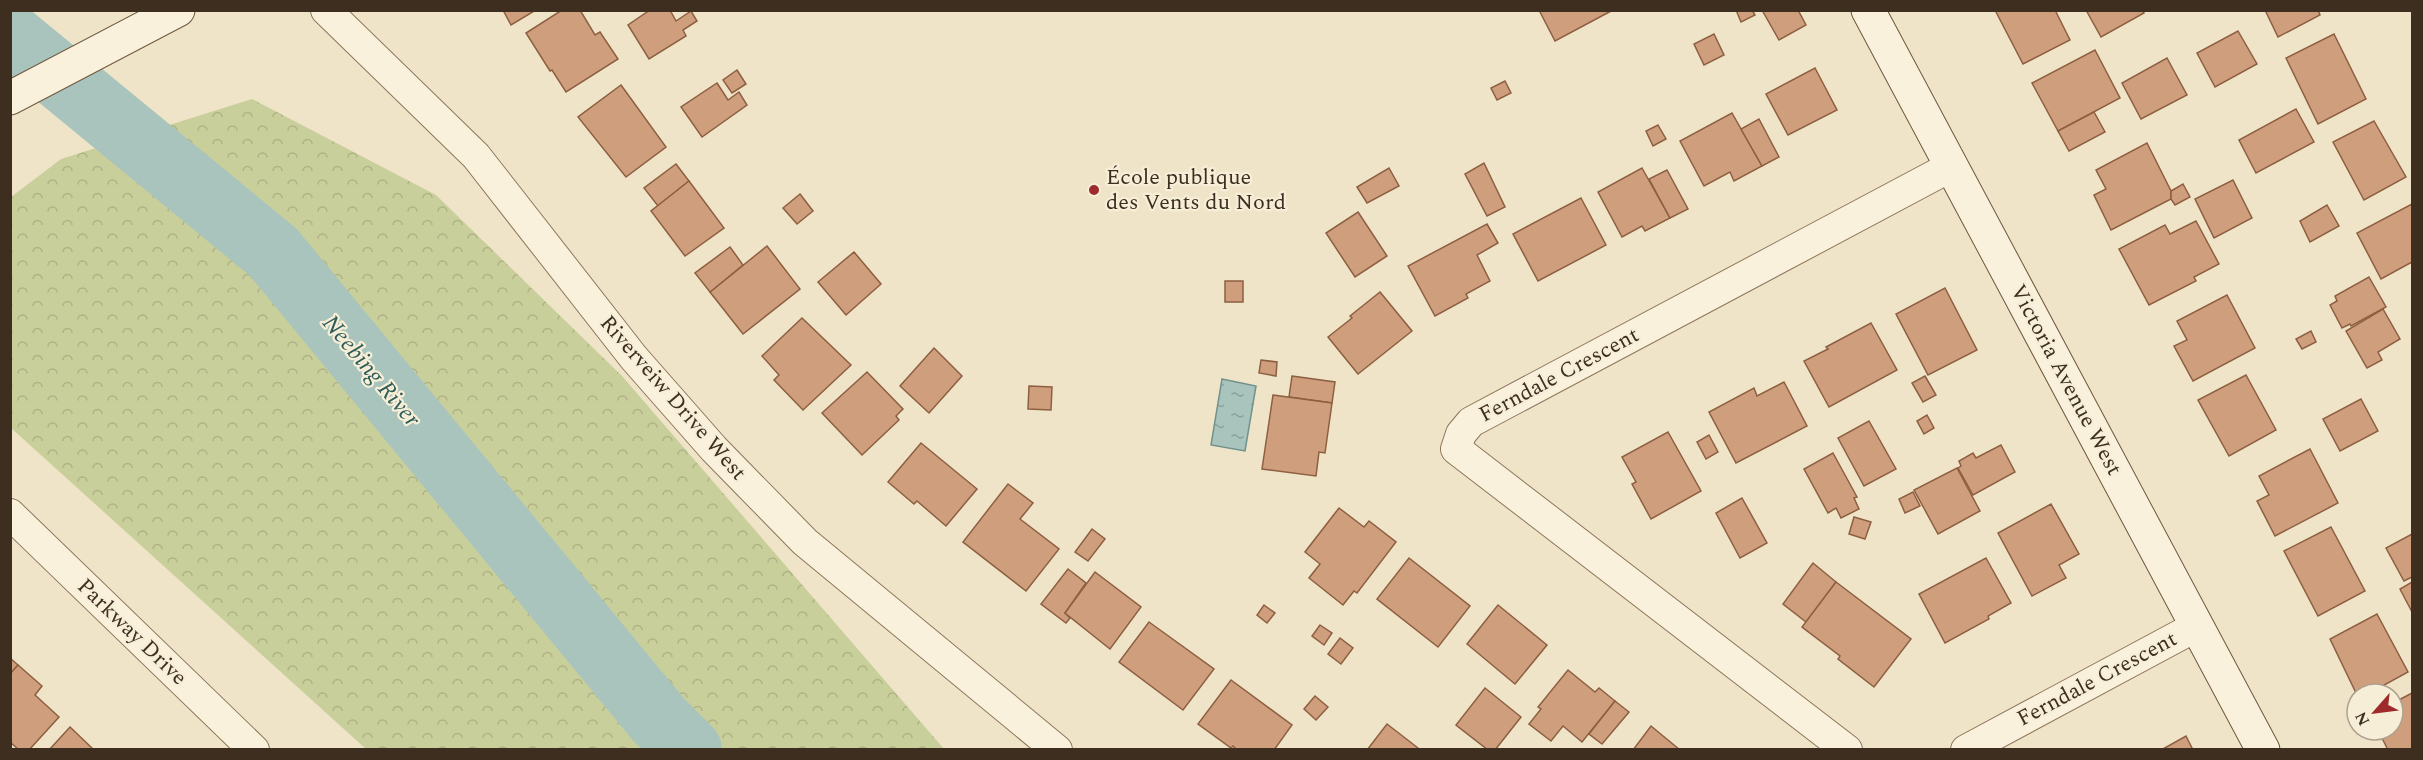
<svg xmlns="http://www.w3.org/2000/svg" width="2423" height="760" viewBox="0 0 2423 760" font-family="Spectral,serif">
<defs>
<pattern id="forest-crowns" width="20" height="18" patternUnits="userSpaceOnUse" patternTransform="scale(1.5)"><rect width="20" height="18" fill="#c9cf9b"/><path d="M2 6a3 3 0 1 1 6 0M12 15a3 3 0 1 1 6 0" fill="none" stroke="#aeb285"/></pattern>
<pattern id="water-ripples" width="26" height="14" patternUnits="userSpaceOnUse" patternTransform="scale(1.5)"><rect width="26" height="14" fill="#a9c4bc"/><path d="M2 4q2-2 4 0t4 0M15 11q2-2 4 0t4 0" fill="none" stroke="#8ba098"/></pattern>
</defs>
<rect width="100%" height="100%" fill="#f0e4c8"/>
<path fill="url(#forest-crowns)" d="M252,99L436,195L622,376L944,749H366L11,428V197L61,159Z"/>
<path fill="url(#water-ripples)" stroke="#6f938a" stroke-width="1.5" d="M1222,379L1256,386L1245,451L1211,445Z"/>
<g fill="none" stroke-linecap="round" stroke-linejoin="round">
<path stroke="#a9c4bc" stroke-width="66" d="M10,36L273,252L659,720L689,750"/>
</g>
<g fill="#cf9f7d" stroke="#8d5f41" stroke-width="1.5">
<path d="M503,10H536L511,25Z"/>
<path d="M562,10H580L595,35L600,32L618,59L566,92L552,70L550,71L526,33Z"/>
<path d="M650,10H670L676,21L691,11L697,21L683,30L686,36L649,59L628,25Z"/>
<path d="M1539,10H1613L1555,41Z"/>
<path d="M1736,10H1752L1755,15L1741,22Z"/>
<path d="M1762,10H1798L1806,25L1779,40Z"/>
<path d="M1995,10H2055L2070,40L2023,64Z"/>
<path d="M2086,10H2142L2144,13L2101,37Z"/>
<path d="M2265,10H2318L2320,15L2278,37Z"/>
<path d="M2238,31L2257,64L2215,87L2197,53Z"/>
<path d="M1714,34L1724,55L1704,65L1694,44Z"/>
<path d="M2334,34L2366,99L2318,124L2286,58Z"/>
<path d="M2095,50L2120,98L2058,131L2032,83Z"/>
<path d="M2167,58L2187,95L2141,119L2122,83Z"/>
<path d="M1815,68L1837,110L1788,135L1766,94Z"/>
<path d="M737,70L746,84L732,93L723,80Z"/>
<path d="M1505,81L1511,93L1497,100L1491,88Z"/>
<path d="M717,83L728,100L739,92L747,105L702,137L681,107Z"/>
<path d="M621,85L666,147L626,177L578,117Z"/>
<path d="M2296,109L2314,142L2256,173L2239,140Z"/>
<path d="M2094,112L2105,132L2069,151L2058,131Z"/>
<path d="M1732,113L1762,166L1734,181L1730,172L1704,186L1680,141Z"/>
<path d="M1759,119L1779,157L1762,166L1741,129Z"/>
<path d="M2374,121L2406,177L2364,200L2333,142Z"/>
<path d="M1658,125L1666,139L1653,146L1646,131Z"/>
<path d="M2147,143L2171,191V199L2111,230L2094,195L2106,189L2096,170Z"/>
<path d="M1484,163L1505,207L1487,216L1465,174Z"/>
<path d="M676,164L689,181L658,206L644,188Z"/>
<path d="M1389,168L1399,186L1367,203L1357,187Z"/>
<path d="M1642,168L1670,218L1645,231L1642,226L1622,237L1598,192Z"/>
<path d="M1667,170L1688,209L1670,218L1649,179Z"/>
<path d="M2233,180L2252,218L2214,238L2195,199Z"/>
<path d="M689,181L724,228L685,256L651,211Z"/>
<path d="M2183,184L2190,197L2175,205L2171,199V191Z"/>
<path d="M800,194L813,211L797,224L783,208Z"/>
<path d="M1581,198L1606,245L1538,281L1513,234Z"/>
<path d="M2412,204V262L2381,279L2357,233Z"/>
<path d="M2327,205L2339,226L2310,242L2300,221Z"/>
<path d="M1358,212L1387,256L1355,277L1326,233Z"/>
<path d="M2196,221L2219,264L2194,277L2196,281L2149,305L2119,249L2165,225L2170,234Z"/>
<path d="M1487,224L1498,243L1477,255L1490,281L1466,294L1468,298L1435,316L1408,266Z"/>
<path d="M767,246L800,289L743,334L710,292Z"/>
<path d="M730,247L743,265L710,292L695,273Z"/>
<path d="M854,252L881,284L846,315L818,282Z"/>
<path d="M2369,277L2386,307L2351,326L2350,324L2342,328L2330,305L2337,301L2335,296Z"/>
<rect x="1225" y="281" width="18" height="21"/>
<path d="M1945,288L1977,350L1928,375L1896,314Z"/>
<path d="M1380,292L1412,331L1358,374L1328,337L1352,318L1350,316Z"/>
<path d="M2227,295L2255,348L2193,381L2174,346L2187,340L2177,321Z"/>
<path d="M2383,309L2400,339L2378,352L2382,360L2367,368L2346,331Z"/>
<path d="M802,318L851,365L803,410L774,380L779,375L762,356Z"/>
<path d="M1871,323L1897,370L1829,407L1804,361L1828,349L1826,347Z"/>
<path d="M2311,331L2316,342L2302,349L2296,339Z"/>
<path d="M934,348L962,376L929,413L900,386Z"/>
<path d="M1261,360L1277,362L1276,376L1259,373Z"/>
<path d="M867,372L903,409L896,416L899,420L862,455L822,413Z"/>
<path d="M2246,375L2276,430L2229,456L2198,400Z"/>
<path d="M1292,376L1335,382L1332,403L1289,397Z"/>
<path d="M1925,376L1936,395L1923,402L1912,383Z"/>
<path d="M1784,382L1807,426L1736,463L1709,412L1754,388L1757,396Z"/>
<path d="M1029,386L1052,387L1051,410L1028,409Z"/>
<path d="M1273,395L1332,403L1325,453L1319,452L1316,476L1262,469Z"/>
<path d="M2361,399L2378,431L2340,451L2323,419Z"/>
<path d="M1927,415L1934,428L1924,434L1917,421Z"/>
<path d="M1869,421L1896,469L1864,486L1838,438Z"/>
<path d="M1668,432L1701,491L1651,519L1632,484L1636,482L1622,457Z"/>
<path d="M1709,435L1718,452L1706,459L1697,442Z"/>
<path d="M921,443L977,489L946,526L917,501L914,504L888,482Z"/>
<path d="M2001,445L2015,472L1973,495L1958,468L1961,466L1959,461L1973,453L1976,458Z"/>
<path d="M2310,449L2338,503L2275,536L2257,501L2269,495L2259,476Z"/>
<path d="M1833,453L1857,497L1854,498L1859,509L1841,518L1836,508L1828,513L1804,469Z"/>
<path d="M1957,468L1980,511L1938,534L1914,490Z"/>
<path d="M1008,484L1033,503L1020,519L1059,549L1026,591L963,542Z"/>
<path d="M1913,492L1920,506L1905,513L1899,499Z"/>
<path d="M1742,498L1767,543L1740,558L1716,513Z"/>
<path d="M2051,504L2079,554L2059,565L2066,578L2032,596L1998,533Z"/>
<path d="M1339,508L1364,527L1369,521L1396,542L1357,593L1354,591L1343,605L1309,578L1320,564L1305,552Z"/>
<path d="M1854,517L1871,522L1865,539L1849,534Z"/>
<path d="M2331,527L2365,591L2318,616L2284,551Z"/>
<path d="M1092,529L1105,539L1088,561L1075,552Z"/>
<path d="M2412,534V577L2404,581L2386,548Z"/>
<path d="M1409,558L1470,606L1438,647L1377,599Z"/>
<path d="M1986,558L2011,603L1988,616L1989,619L1945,643L1919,594Z"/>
<path d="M1813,563L1836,582L1806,622L1783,604Z"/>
<path d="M1068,569L1086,583L1065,613L1070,618L1066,623L1041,604Z"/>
<path d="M1095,572L1141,607L1110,649L1065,613Z"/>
<path d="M1836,582L1911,639L1874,687L1838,659L1840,656L1802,627Z"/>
<path d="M2412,582V612L2400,589Z"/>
<path d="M1264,605L1275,613L1267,623L1257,615Z"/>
<path d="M1498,605L1547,645L1515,684L1467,644Z"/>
<path d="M2377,614L2408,672L2368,694L2357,695L2330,639Z"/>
<path d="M1149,622L1214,669L1183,710L1119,662Z"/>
<path d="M1320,625L1332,633L1324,645L1312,636Z"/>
<path d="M1340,638L1353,648L1341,664L1328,654Z"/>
<path d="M10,658L18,665L10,674Z"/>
<path d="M18,665L42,686L35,695L59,717L29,750H19L10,742V674Z"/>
<path d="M1568,670L1595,692L1599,688L1615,701L1582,742L1563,726L1551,741L1529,724L1541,709L1538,707Z"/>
<path d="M1231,680L1292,725L1274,750H1237L1233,746L1231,748L1198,724Z"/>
<path d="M1485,688L1521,717L1495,750H1488L1456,725Z"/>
<path d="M2412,693V750H2388L2378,730H2393V703Z"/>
<path d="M1315,696L1328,707L1316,720L1304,709Z"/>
<path d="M1615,701L1629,712L1602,744L1589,734Z"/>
<path d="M1387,724L1418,748L1416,750H1367Z"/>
<path d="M1651,726L1680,750H1633Z"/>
<path d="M70,727L94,750H49Z"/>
<path d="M2186,736L2193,750H2161Z"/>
</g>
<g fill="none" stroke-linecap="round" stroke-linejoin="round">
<defs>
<g id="street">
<path d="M326,10L476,156L634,358L714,449L805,542L1057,750"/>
<path d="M10,514L254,750"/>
<path d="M1847,750L1456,449L1461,434L1471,422L1952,166"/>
<path d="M1966,750L2197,626"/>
</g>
<g id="secondary">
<path d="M1868,10L2263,750"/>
<path d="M10,98L178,10"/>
</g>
</defs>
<use href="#street" stroke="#8d765c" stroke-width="32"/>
<use href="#secondary" stroke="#6f573f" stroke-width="35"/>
<use href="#street" stroke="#faf1dc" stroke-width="30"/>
<use href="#secondary" stroke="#faf1dc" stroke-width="33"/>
</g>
<circle fill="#9e2a2b" stroke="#f7eed8" stroke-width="2" cx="1094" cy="190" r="6"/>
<g text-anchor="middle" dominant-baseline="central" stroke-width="4.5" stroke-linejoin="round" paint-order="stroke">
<g font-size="22" fill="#3d2e20" stroke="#f7eed8" text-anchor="start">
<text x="1106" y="177">École publique<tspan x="1106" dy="25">des Vents du Nord</tspan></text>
</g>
<g font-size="22" fill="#3d2e20" stroke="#f7eed8">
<text transform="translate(1559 375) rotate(-28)">Ferndale Crescent</text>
<text transform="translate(2066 380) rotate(62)">Victoria Avenue West</text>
<text transform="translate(673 398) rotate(49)">Riverveiw Drive West</text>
<text transform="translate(132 632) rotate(44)">Parkway Drive</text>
<text transform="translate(2097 679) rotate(-28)">Ferndale Crescent</text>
</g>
<g font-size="24" font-style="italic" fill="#2f5d5a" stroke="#f7eed8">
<text transform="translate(371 371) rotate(50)">Neebing River</text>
</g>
</g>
<rect width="2423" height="760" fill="none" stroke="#3d2e20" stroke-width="24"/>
<g transform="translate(2375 712) rotate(242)"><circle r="28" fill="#f7eed8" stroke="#ada18e" stroke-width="1.5"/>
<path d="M0-4.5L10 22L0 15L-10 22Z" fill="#9e2a2b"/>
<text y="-9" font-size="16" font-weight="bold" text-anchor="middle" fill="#3d2e20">N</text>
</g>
</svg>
